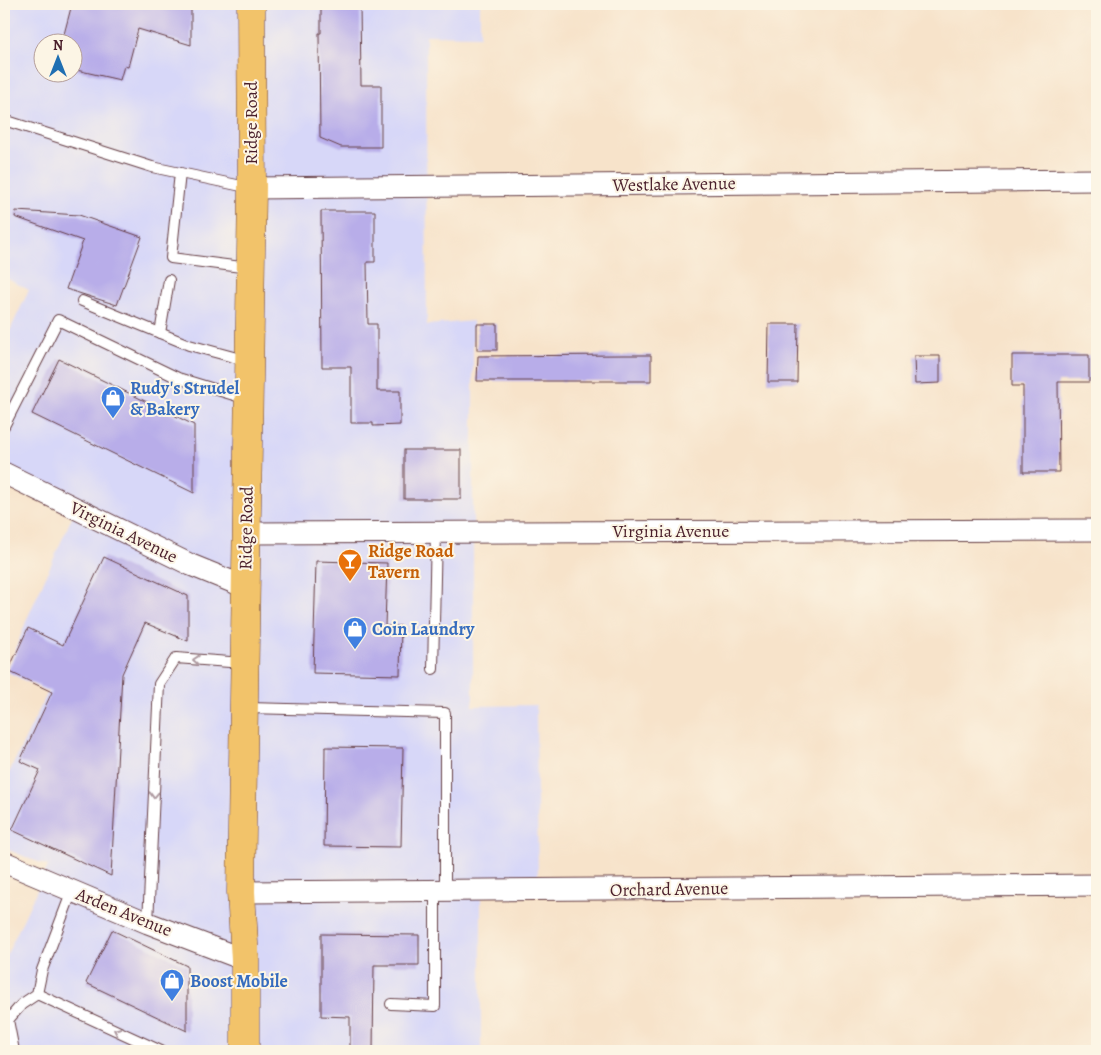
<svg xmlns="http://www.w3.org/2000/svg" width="1101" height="1055" viewBox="0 0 1101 1055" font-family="Alegreya,serif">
<rect width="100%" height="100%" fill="#fcf5e5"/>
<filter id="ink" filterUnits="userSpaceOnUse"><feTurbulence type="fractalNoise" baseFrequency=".02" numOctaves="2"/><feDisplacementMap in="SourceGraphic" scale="10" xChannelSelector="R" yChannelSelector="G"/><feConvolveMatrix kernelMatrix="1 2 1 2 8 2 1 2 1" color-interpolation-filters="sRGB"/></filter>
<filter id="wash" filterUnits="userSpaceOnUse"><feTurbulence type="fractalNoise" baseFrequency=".0096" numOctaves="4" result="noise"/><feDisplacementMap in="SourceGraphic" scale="20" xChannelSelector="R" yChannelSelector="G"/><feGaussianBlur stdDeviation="1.12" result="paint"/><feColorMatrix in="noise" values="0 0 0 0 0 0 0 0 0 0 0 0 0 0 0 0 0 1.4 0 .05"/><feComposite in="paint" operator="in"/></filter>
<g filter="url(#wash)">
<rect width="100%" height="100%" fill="#f7e3ca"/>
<path fill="#d7d7f8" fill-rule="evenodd" d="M4,4H480V36L426,35L427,325L473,321V706L536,705L538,879L481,881V1051H4V961L48,866L4,848V783L48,692L7,672L27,619L76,508L4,473V343L29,290L4,277ZM42,42H72V72H42Z"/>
<g id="blocks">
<g fill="#b8ade9">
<path d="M72,4H191V45L138,29L128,67L124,66L120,80L72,69V42H62Z"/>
<path d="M321,4H360L361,85H381V147H341L320,138L319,33H321Z"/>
<path d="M16,211L79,215L142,237L117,305L66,289L83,241L15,217Z"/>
<path d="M321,211H375V262H367L368,324H377V391H400V425L373,426V423H351V367H322Z"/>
<rect x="477" y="324" width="20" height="26"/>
<path d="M769,324H798L797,382H768Z"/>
<path d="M623,355H651V381H477L478,356Z"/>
<path d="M1012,355H1089V382H1058L1059,472H1023V386H1012Z"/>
<path d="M914,356H940V383L915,384Z"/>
<path d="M59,359L194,425V493L32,414Z"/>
<rect x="404" y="450" width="57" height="49"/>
<path d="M104,557L188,596V641L145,623L122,674L111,876L12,830L40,770L20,761L52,692L8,671L28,628L63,645Z"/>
<path d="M316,561L387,563L385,626H401L400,675L313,673Z"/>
<path d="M325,747L403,748L401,847L324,846Z"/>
<path d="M112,930L187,966V1031L86,983Z"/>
<path d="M321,934L419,935V965H374L373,1051H350V1017L321,1016Z"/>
</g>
</g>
</g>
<g filter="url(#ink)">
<use href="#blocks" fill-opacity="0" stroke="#643c43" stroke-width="1"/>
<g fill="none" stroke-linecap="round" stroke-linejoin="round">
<defs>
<g id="lane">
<path d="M4,120L152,167L251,188"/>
<path d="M180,173L171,258L249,268"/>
<path d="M82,301L189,345L248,361"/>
<path d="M160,333L169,280"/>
<path d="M4,426L58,320L178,378L247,399"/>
<path d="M433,669L436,532"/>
<path d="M245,708L445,713V891"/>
<path d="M148,923L159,684L176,658L243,663"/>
<path d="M37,994L161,1051"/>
<path d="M391,1004L435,1006V891"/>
<path d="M14,1051L8,1020L22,1004L37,994L42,970L72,891"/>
</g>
<g id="street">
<path d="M252,188L1097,180"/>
<path d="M4,473L191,565L245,587"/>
<path d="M246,533L1097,530"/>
<path d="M4,862L148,923L245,960"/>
<path d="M241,892L1097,885"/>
</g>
<path id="primary" d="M245,1051V960L241,892L252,188L251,4"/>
</defs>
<use href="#lane" stroke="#643c43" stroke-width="12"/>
<use href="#street" stroke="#643c43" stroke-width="23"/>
<use href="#primary" stroke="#643c43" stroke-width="29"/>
<use href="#lane" stroke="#fff" stroke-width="10"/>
<use href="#street" stroke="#fff" stroke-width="21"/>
<use href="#primary" stroke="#f2c36a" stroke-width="28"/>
</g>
<defs><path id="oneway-chevron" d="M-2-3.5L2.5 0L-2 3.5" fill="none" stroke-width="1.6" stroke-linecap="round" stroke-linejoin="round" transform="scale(1.25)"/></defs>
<g stroke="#ae9aa0">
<use href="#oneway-chevron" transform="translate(196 660) rotate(-176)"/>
<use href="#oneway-chevron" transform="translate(154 795) rotate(92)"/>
<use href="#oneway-chevron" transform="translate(117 1031) rotate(-155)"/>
</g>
</g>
<defs>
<symbol id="shop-pin" viewBox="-11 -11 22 30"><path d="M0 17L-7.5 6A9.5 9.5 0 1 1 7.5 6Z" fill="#3f7fe0" stroke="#fcf5e5"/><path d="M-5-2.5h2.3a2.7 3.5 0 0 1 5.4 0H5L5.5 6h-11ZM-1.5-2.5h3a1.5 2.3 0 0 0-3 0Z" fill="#fff"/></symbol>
<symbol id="bar-pin" viewBox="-11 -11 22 30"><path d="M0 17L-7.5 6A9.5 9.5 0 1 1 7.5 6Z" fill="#e8710a" stroke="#fcf5e5"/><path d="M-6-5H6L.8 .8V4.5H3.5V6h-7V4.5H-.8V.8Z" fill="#fff"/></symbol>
</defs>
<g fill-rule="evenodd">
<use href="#shop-pin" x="99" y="384" width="28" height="38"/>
<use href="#bar-pin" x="336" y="547" width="28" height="38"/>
<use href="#shop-pin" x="341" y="615" width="28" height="38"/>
<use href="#shop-pin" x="158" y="967" width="28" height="38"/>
</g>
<g text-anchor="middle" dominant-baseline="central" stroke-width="4" stroke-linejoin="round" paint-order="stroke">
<g font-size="18" fill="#4a1f2b" stroke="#fcf5e5">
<text transform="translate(251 123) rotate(-90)">Ridge Road</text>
<text transform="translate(674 184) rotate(-1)">Westlake Avenue</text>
<text transform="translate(246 528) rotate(-89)">Ridge Road</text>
<text x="671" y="531">Virginia Avenue</text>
<text transform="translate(124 532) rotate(26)">Virginia Avenue</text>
<text transform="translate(669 889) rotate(-1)">Orchard Avenue</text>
<text transform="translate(124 912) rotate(22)">Arden Avenue</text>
</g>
<g font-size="18" font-weight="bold" fill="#366cbe" stroke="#fcf5e5" text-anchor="start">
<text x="130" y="388">Rudy's Strudel<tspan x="130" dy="21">&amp; Bakery</tspan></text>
<text x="372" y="629">Coin Laundry</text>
<text x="190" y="981">Boost Mobile</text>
</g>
<g font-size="18" font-weight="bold" fill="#c56008" stroke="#fcf5e5" text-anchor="start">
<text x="368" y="551">Ridge Road<tspan x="368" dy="21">Tavern</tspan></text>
</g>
</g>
<rect width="1101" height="1055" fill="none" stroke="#fcf5e5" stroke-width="20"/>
<g transform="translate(58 58)"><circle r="24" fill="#fcf5e5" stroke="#b59f9b"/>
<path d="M0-4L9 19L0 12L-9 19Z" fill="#1f6fb2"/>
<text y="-8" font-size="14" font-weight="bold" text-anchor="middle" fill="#4a1f2b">N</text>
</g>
</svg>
